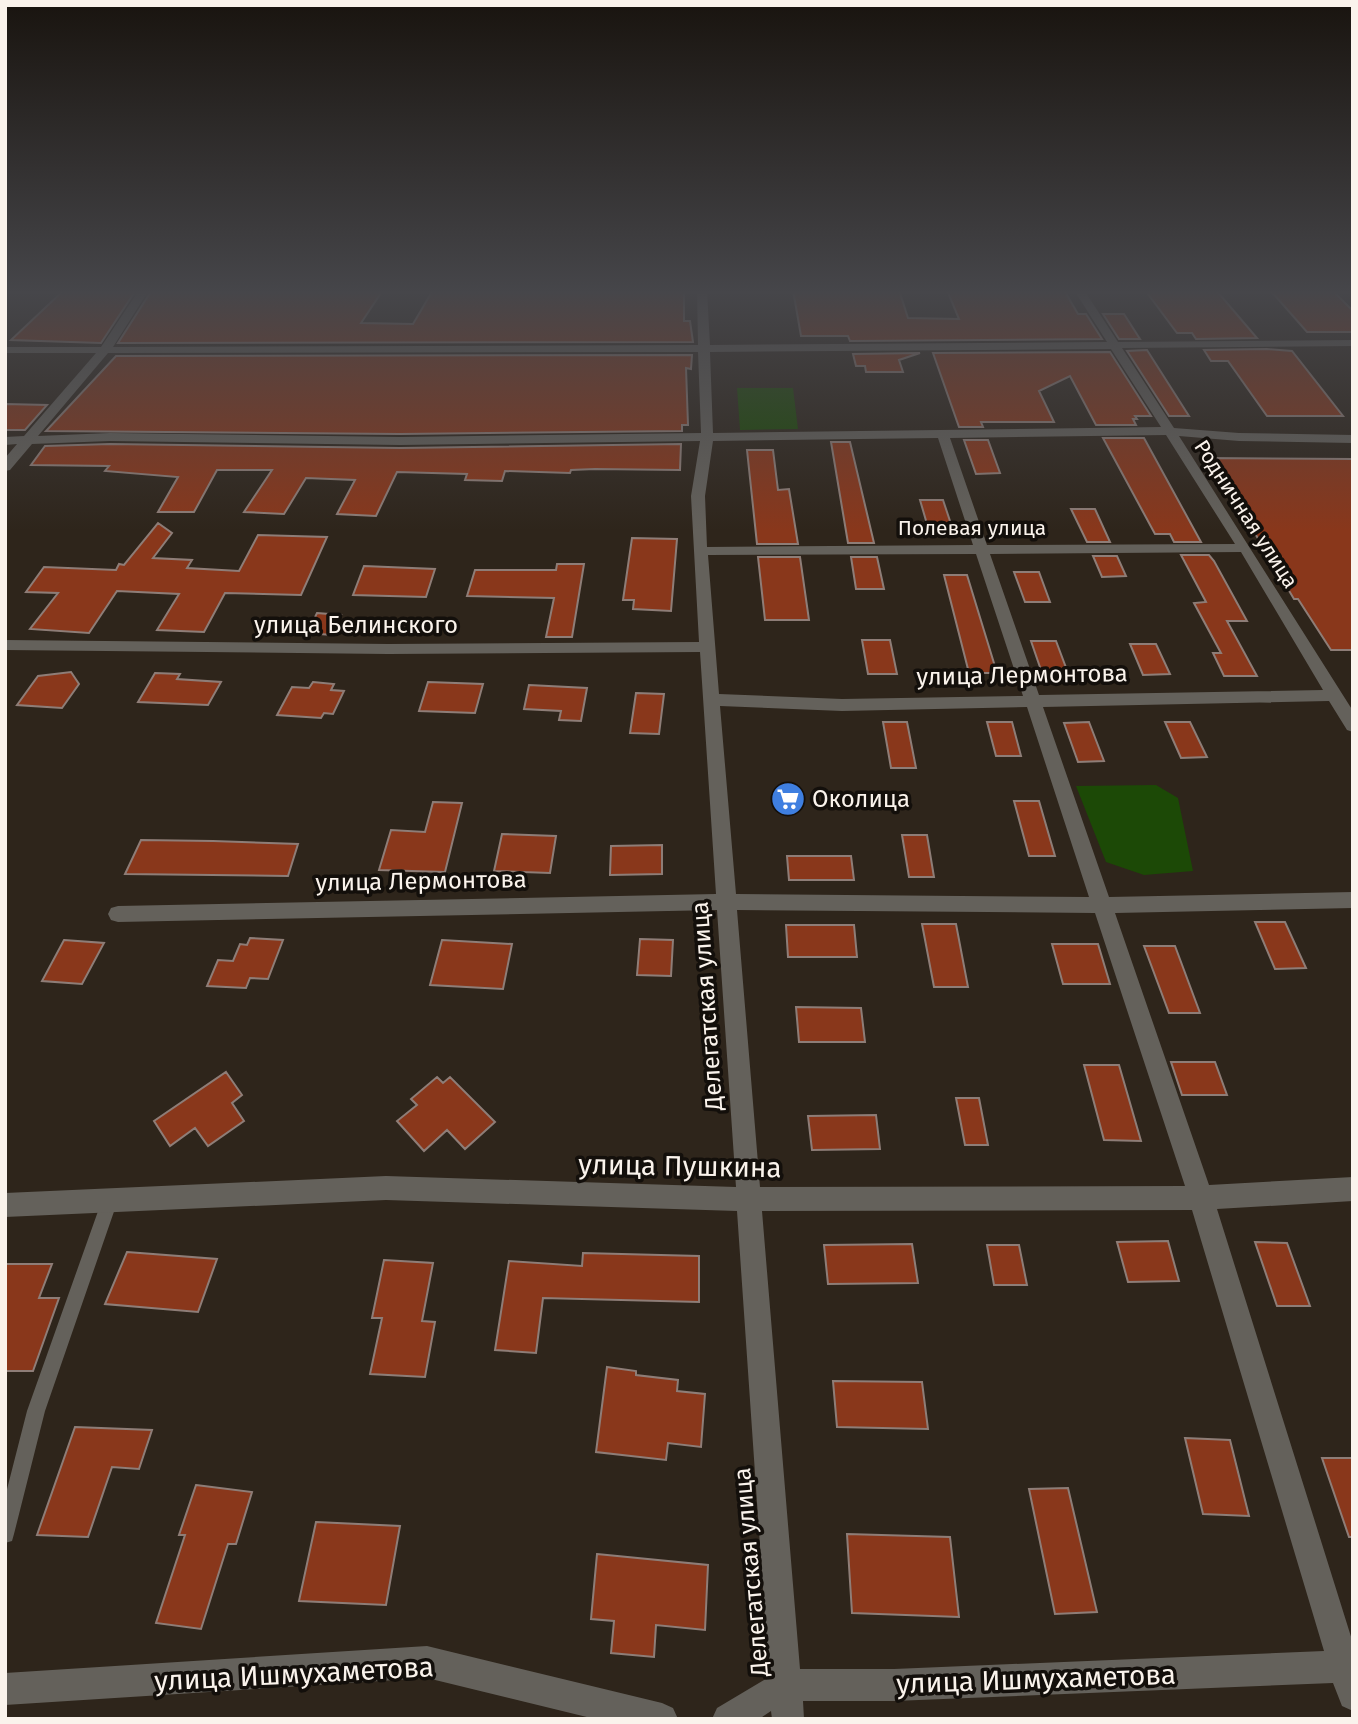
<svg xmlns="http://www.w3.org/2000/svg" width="1358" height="1724" font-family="'Fira Sans',sans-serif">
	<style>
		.green { fill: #1c4906 }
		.building { fill: #89371b; stroke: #8e7d77; stroke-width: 2 }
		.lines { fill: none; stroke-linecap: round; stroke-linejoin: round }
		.service { fill: #64615b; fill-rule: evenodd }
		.minor { fill: #64615b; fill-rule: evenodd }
		.labels { text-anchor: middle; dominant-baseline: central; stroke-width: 7; stroke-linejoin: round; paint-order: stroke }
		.far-street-label { font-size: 21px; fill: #faf3ec; stroke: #130f0b }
		.street-label { font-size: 24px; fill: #faf3ec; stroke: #130f0b }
		.poi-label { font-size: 24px; fill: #faf3ec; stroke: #130f0b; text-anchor: start }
		.near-street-label { font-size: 28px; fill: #faf3ec; stroke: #130f0b }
	</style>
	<rect width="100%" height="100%" fill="#2e251b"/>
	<path class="green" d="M737 388H793L798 429 740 430Z
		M1156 785 1178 798 1193 871 1144 875 1106 862 1076 786Z"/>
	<path class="building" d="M64 290H136L101 343 11 340Z
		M152 290H383L361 323 413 324 433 290H684V321H690L693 342 118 343Z
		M793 290H899L908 318 959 319 947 290H1064L1078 314H1086L1102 339 850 341 848 336H801Z
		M1145 290H1216L1257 338 1196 339 1192 333H1177Z
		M1270 290H1332L1353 311V332H1307Z
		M1103 314H1124L1140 339H1119Z
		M1267 349 1292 351 1343 416H1267L1228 361H1211L1204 350Z
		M1147 350 1189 416H1169L1127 351Z
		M1110 352 1151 416H1135L1137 419H1133L1136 425H1096L1070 376 1039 391 1054 422H981L983 427H959L933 353Z
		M920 353 899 360 903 372H866L865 366H856L853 354Z
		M692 355 691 369 686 368 688 425H682V431L400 434 46 431 116 356Z
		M5 404 47 405 25 430H5Z
		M1103 438H1144L1201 542H1174L1170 534H1155Z
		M964 440H988L1000 473 976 474Z
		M831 442H850L874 543H848Z
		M110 444 400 448 681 444 680 470 595 469 571 470 570 473 505 471 502 481 465 480 467 474 397 472 376 516 337 514 355 480 306 478 284 514 244 512 272 470H217L194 512H158L178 477 105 471 109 466 31 465 45 446Z
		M747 450H773L778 490 789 489 798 544H757Z
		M1205 458 1353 459V650H1331L1298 599H1294L1244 515H1241Z
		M920 500H943L951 524H927Z
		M1071 509H1095L1110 542H1087Z
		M158 523 172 533 153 558 192 560 187 568 239 571 258 535 327 537 301 595 225 593 204 632 157 630 179 594 117 591 89 633 30 629 58 593 26 592 44 567 116 570 119 564 124 565Z
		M632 538 677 539 671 611 633 609 634 600H623Z
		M1181 555H1209L1214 561 1247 621H1227L1257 676H1224L1213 653H1221L1194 603 1206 602Z
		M1093 556H1117L1126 576 1102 577Z
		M758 557H800L809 620H765Z
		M851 557H877L884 589H856Z
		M557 564H584L572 637H546L554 598 467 596 475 570H556Z
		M364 566 435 569 426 597 353 595Z
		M1014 572H1039L1050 602H1025Z
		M944 575H967L997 673H969Z
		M317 613 341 615 332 635 307 633Z
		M862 640H890L897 674H868Z
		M1031 641H1056L1068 673H1042Z
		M1130 644H1156L1170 674 1143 675Z
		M71 672 79 684 62 708 17 705 38 676Z
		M155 673 180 674 177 679 221 682 208 705 138 702Z
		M313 682 334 684 331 690 344 691 333 714 324 713 321 718 277 715 292 687 309 688Z
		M428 682 483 684 475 713 419 711Z
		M529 685 587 688 581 721 559 720 561 711 524 709Z
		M636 693 664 694 659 734 630 733Z
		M883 722H907L916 768H891Z
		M987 722H1012L1021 756H996Z
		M1089 722 1104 761 1078 762 1064 723Z
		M1165 722H1190L1207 757 1181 758Z
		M1014 801H1039L1055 856H1029Z
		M433 802 462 803 445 872 379 870 391 830 425 832Z
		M502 834 556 836 550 873 494 871Z
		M902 835H927L934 877H909Z
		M141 840 213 841 298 844 288 876 125 874Z
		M662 845V874L610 875 611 846Z
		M787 856H851L854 880H789Z
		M1255 922H1285L1306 968 1275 969Z
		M922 924H956L968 987H934Z
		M786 925H854L857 957H788Z
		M250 938 283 940 268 979 250 978 246 988 207 986 218 960 233 961 240 944 247 945Z
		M640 939 673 940 671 976 637 975Z
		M64 940 104 943 82 984 42 981Z
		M442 940 512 944 503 989 430 985Z
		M1052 944H1098L1110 984H1063Z
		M1144 946H1175L1200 1013H1169Z
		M796 1007 861 1008 865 1042H799Z
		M1171 1062H1215L1227 1095H1182Z
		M1084 1065H1119L1141 1141 1104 1140Z
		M226 1072 242 1095 232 1103 244 1121 208 1146 195 1128 170 1146 154 1121Z
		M437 1077 443 1083 450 1077 495 1122 465 1149 447 1130 424 1151 397 1121 417 1105 411 1099Z
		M956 1098H979L988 1145H965Z
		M876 1115 880 1149 812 1150 808 1116Z
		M1168 1241 1179 1281 1128 1282 1117 1242Z
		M1255 1242 1287 1243 1310 1306H1277Z
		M912 1244 918 1283 828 1284 824 1245Z
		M987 1245H1019L1027 1285H994Z
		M127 1252 217 1259 198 1312 105 1304Z
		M583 1253 699 1256V1302L543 1298 536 1353 495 1350 509 1261 582 1266Z
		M384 1260 433 1263 422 1321 435 1322 425 1377 370 1374 382 1318H372Z
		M5 1264H52L39 1298H59L33 1371H5Z
		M607 1367 636 1371V1375L678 1380 677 1391 705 1394 701 1447 668 1443 666 1460 596 1452Z
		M833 1381 922 1382 928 1429 837 1427Z
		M75 1427 152 1430 139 1469 112 1467 88 1537 37 1535Z
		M1185 1438 1230 1440 1249 1516 1203 1514Z
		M1322 1458H1353V1537H1349Z
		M196 1485 252 1492 236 1544H228L201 1629 156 1623 185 1535H179Z
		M1068 1488 1097 1612 1055 1614 1029 1489Z
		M316 1522 400 1526 386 1605 299 1601Z
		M847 1534 950 1537 959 1617 852 1613Z
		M597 1554 708 1565 705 1630 656 1625 654 1657 611 1653 614 1621 591 1619Z"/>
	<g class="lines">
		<path class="service" d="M110 1192 115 1195 118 1200 45 1411 14 1534 12 1541 5 1543V1497L27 1411 102 1200 105 1195Z"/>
		<path class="minor" d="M139 290H149L113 347 698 345 697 290H707L710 345 1107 342 1074 290H1084L1118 342 1353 340V346L1122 348 1174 428 1239 433 1353 435V443L1239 441 1179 436 1353 711V732L1347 730 1329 701 1043 707 1109 897 1353 892V908L1115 913 1209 1185 1353 1177V1201L1217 1209 1353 1643V1711L1342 1706 1333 1683 894 1701H803L804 1719H772L771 1711 759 1719H712L717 1708 769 1677 737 1211 386 1200 5 1217V1193L386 1176 736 1187 717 910 118 922 111 920 108 914 111 908 118 906 716 894 700 652 388 654 5 650V640L388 644 699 642 691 496 700 441 400 445 110 441 32 444 10 470 5 471V458L17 444 5 445V437L24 436 96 353H5V347H101ZM1111 349 1161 427 713 433 710 352ZM698 352 701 433 400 437 110 433 38 436 108 353ZM1166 435 1235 544 987 545 950 438ZM938 438 973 545 707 547 705 496 713 441ZM1241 552 1323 690 1039 695 990 554ZM976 554 1023 696 842 699 719 694 708 555ZM720 706 842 711 1027 707 1089 897 736 894ZM737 910 1095 913 1185 1186 760 1187ZM1192 1210 1324 1651 894 1669H800L762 1211Z
			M427 1646 662 1703 673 1708 678 1719H595L427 1678 5 1705V1673Z"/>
	</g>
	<linearGradient id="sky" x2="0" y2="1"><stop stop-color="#19140f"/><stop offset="0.55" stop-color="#46464a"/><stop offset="1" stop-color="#46464a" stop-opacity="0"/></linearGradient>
	<rect width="1358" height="531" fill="url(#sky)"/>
	<defs>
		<g id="supermarket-disc" transform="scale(1.75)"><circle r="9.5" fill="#3f7fe0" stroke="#130f0b"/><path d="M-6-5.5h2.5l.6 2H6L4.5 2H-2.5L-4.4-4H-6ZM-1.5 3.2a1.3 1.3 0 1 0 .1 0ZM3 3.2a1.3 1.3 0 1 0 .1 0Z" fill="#fff"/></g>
	</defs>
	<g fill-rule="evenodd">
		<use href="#supermarket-disc" x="788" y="799"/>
	</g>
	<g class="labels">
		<g class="far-street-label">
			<text transform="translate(1246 514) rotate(57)">Родничная улица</text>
			<text x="972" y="528">Полевая улица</text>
		</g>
		<g class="street-label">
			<text x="356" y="625">улица Белинского</text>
			<text transform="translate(1022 675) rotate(-1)">улица Лермонтова</text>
			<text transform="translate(421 881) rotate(-1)">улица Лермонтова</text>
			<text transform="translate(707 1006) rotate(-94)">Делегатская улица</text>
			<text transform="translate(751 1572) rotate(-95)">Делегатская улица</text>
		</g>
		<g class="poi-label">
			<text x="812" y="799">Околица</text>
		</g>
		<g class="near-street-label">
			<text transform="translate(680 1166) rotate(1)">улица Пушкина</text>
			<text transform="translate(294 1674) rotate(-3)">улица Ишмухаметова</text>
			<text transform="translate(1036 1679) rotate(-2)">улица Ишмухаметова</text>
		</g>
	</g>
	<rect width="1358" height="1724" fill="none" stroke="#faf3ec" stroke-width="14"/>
</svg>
